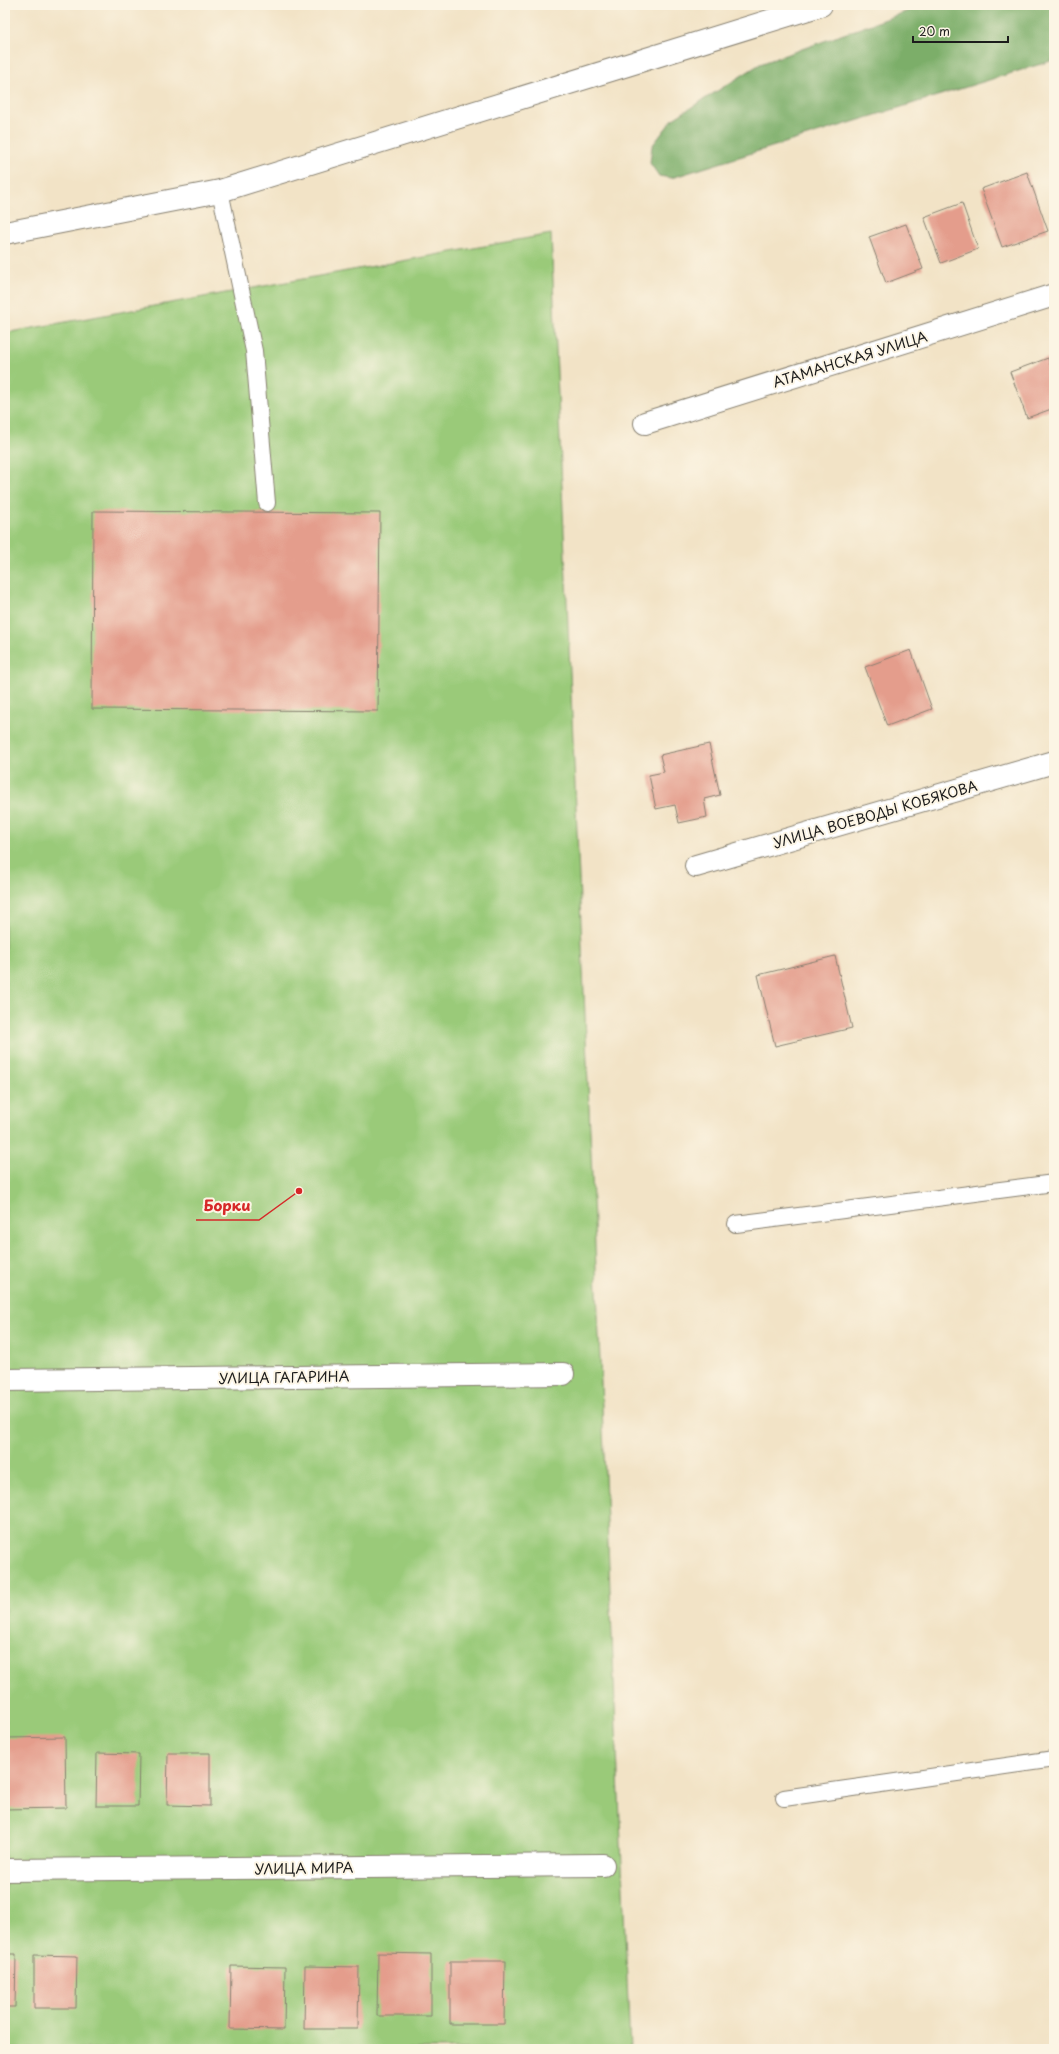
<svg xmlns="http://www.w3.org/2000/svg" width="1059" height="2054" font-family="'Playpen Sans',sans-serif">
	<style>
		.green { fill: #9aca79; stroke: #5b734a }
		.forest { fill: #7bae69; stroke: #4c6542 }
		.building { fill: #e49d8c }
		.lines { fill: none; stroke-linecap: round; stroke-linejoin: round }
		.service-casing { stroke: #878071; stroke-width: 18 }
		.minor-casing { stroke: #878071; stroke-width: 24 }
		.tertiary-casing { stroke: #878071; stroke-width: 24 }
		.service { stroke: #fff; stroke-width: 16 }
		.minor { stroke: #fff; stroke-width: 22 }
		.tertiary { stroke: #fff; stroke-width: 22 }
		.labels { text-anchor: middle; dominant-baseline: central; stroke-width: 4; stroke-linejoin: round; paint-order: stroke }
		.street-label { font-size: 14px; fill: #1c1c1c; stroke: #fcf5e5 }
		.leader { fill: none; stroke: #d62828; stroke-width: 1.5 }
		.callout-dot { fill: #d62828; stroke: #fcf5e5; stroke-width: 1.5 }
		.callout-label { font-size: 15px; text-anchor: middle; font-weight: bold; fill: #d62828; stroke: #fcf5e5; stroke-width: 4; stroke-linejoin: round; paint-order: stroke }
	</style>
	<rect width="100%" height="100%" fill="#fcf5e5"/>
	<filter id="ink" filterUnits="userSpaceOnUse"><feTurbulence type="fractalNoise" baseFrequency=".025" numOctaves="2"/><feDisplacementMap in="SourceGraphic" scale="8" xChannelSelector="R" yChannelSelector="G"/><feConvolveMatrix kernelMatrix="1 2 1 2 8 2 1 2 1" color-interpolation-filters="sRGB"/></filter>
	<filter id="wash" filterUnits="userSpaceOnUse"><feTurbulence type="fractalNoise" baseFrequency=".012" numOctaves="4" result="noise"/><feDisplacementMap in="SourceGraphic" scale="16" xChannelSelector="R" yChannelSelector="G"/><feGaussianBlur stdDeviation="0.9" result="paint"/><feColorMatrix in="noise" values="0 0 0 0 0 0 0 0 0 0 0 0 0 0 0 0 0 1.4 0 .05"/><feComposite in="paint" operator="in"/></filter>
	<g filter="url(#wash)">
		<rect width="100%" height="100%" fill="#f2e3c6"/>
		<path class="green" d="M551 234 630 2049H5V333Z"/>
		<path class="forest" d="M925 5H1054V60L671 178 659 176 650 163 652 146 673 119 760 64Z"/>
		<g id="blocks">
			<path class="building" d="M1027 172 1048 231 1002 247 981 189Z
				M962 203 978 249 941 263 924 217Z
				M906 224 923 269 886 283 869 237Z
				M1048 358 1054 376V408L1027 418 1010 372Z
				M93 511 380 513 378 711 92 709Z
				M911 650 932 709 887 726 865 667Z
				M709 744 720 795 704 799 707 817 679 823 675 805 656 809 649 775 664 772 660 755Z
				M835 956 852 1028 775 1046 758 975Z
				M65 1737 66 1808 5 1809V1738Z
				M97 1753 139 1754 138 1806H96Z
				M168 1753H210V1806L167 1805Z
				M378 1953 431 1954V2016H377Z
				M5 1954H16L15 2007H5Z
				M34 1955 77 1956 76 2008H34Z
				M450 1961H505L504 2024H450Z
				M231 1966 285 1967 284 2030 230 2029Z
				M305 1966 359 1967 358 2029H304Z"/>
		</g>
	</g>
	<g filter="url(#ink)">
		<use href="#blocks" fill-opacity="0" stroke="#878071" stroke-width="1"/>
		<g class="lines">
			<g class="service-casing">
				<path id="service" d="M220 191 254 351 267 503
					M736 1224 1054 1183
					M784 1798 1054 1759"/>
			</g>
			<g class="minor-casing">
				<path id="minor" d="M645 423 1054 295
					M696 866 1054 762
					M5 1380 563 1374
					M5 1870 603 1865"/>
			</g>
			<g class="tertiary-casing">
				<path id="tertiary" d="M5 233 220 191 821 5"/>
			</g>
			<use href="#service" class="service"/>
			<use href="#minor" class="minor"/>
			<use href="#tertiary" class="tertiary"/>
		</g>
	</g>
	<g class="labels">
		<g class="street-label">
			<text transform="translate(850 359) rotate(-17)">АТАМАНСКАЯ УЛИЦА</text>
			<text transform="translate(875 814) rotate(-16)">УЛИЦА ВОЕВОДЫ КОБЯКОВА</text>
			<text transform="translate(284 1377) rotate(-1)">УЛИЦА ГАГАРИНА</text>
			<text transform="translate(304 1868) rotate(-1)">УЛИЦА МИРА</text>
		</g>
	</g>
	<path class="leader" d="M299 1191L259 1220H196"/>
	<circle class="callout-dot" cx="299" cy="1191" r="4"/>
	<g class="callout-label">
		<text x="227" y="1211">Борки</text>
	</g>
	<rect width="1059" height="2054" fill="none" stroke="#fcf5e5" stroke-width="20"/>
	<path d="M913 36v6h95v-6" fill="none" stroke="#1c1c1c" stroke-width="2"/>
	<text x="919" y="36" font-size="12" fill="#1c1c1c" stroke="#fcf5e5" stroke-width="3" paint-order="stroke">20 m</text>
</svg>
